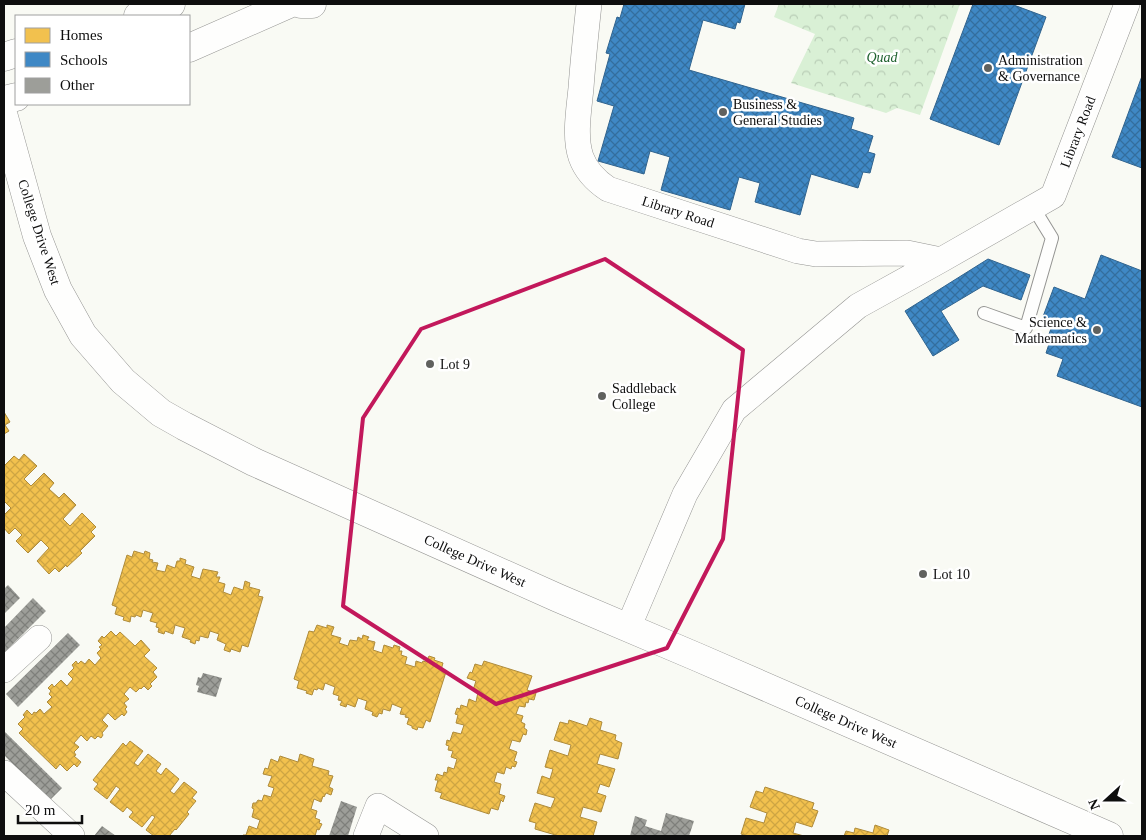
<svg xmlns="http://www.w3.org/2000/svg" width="1146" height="840" font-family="Georgia,serif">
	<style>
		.park { fill: url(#park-crowns) }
		.homes { fill: url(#homes-cross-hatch); stroke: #ae8b3b }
		.schools { fill: url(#schools-cross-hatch); stroke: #30638e }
		.building { fill: url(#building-cross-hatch) }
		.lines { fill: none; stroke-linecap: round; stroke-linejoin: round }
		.service-casing { stroke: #949492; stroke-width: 14 }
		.minor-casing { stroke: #949492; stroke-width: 26 }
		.tertiary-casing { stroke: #949492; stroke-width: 29 }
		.service { stroke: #fefefd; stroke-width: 12 }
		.minor { stroke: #fefefd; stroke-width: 25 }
		.tertiary { stroke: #fefefd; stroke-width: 28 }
		.marked { fill: none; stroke: #c2185b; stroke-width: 4; stroke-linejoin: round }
		.poi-dot { fill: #60615e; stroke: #fff; stroke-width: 2 }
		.labels { text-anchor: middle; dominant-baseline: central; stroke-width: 5; stroke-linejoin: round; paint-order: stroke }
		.park-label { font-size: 14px; font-style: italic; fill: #216331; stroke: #fff }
		.poi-label { font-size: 14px; fill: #0e0e0e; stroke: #fff; text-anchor: start }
		.street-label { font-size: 14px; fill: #0e0e0e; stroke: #fff }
	</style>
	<defs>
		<pattern id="park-crowns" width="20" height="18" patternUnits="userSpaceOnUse" patternTransform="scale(1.25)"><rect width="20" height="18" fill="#d9f0d5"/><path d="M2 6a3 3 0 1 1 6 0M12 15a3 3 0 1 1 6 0" fill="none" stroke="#b9cdb6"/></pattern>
		<pattern id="homes-cross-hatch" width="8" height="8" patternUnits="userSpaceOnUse" patternTransform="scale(1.25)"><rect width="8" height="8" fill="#f2c14e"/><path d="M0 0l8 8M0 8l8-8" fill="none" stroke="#cea543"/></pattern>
		<pattern id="schools-cross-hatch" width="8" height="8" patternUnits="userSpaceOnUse" patternTransform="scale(1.25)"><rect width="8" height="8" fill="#3f88c5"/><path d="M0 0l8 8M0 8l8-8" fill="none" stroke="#336e9e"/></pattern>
		<pattern id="building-cross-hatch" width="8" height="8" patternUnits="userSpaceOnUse" patternTransform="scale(1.25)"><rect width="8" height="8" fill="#9d9e99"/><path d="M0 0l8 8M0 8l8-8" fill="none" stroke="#7e7f7b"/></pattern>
	</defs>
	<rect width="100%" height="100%" fill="#f9faf4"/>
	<path class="park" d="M779 4H960L920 115 897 108 886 113 791 83 815 34 774 17Z"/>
	<path class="homes" d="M4 412 10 422 5 425 9 431 4 434Z
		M24 454 37 466 24 479 31 486 44 473 54 483 49 489 59 498 64 493 76 505 63 519 70 526 82 513 96 527 91 532 95 536 80 551 82 553 67 567 66 565 59 572 55 568 49 574 37 561 49 548 41 540 28 553 16 541 22 535 15 528 9 534 4 528V515L11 508 4 501V466L14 456 19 460Z
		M134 551 144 554 145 551 150 553 149 559 153 560 152 562 158 563 156 570 165 572 167 565 175 568 177 561H180V558L186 560 185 564 194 567 191 576 200 579 203 569 218 572 216 577H220L218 582 225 584 223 592 231 595 234 587 243 590 245 581 250 583 249 587 260 590 258 596 263 597 248 647 242 645 240 652 231 649 230 652 224 650 226 644 217 640 219 634 210 631 208 638 200 636 199 641 196 640 195 644 190 642 191 640 182 637 185 628 175 625 173 634 165 631 164 634 158 632 159 628 156 627 157 623 150 621 153 613 143 610 141 617 136 615 135 617 131 616 130 622 123 620 124 617 115 614 117 607 112 605 127 555 132 557Z
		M317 625 327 628V625L334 627 331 635 341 638 339 643 348 646 350 640 357 641 358 637 362 639 363 635 369 637 367 640 375 642 373 650 382 653 384 645 393 648 394 645 400 647 399 651H402L401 655 407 657 405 664 415 667 416 661 422 663 423 661 426 662 429 656 435 658 434 660 443 663 441 670 446 672 430 722 426 720 423 728 418 727 417 730 412 728V726L407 724 409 718 405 717 406 715 400 714 402 708 392 704 390 711 383 709 382 714 379 713 377 717 372 715 373 712 365 709 367 701 358 698 355 707 347 704 346 707 340 705 342 701 338 700 339 696 333 694 335 687 325 683 323 690 318 688 317 690 314 689 312 695 306 693 307 691 297 688 299 681 294 679 309 631 314 632Z
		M111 631 116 636 120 632 135 646 141 640 150 650 144 656 157 668 153 672 157 677 150 684 152 686 148 690 144 686 141 689 140 688 136 692 130 687 124 694 129 699 124 703 127 707 125 709 127 712 124 716 122 714 115 720 108 713 102 720 108 726 102 733 103 735 101 738 98 736 95 739 91 736 87 741 81 735 74 743 79 747 74 752 76 755 74 756 81 762 77 767 74 764 67 771 60 764 56 769 19 733 23 729 18 724 25 717 23 715 27 710 32 715 34 712 36 713 40 709 44 714 52 707 47 702 52 697 49 694 51 691 48 688 52 684 54 687 61 680 67 686 73 679 68 674 74 668 72 665 76 661 78 664 81 661 85 664 89 659 95 665 101 658 97 653 101 649 99 647 102 645 98 641 102 636 104 638Z
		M484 661 532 676 527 690 536 693 534 700 529 699 528 703 526 702 525 707 519 706 516 714 523 716 521 722 525 724 524 728 527 730 526 735 523 734 520 742 512 740 509 749 517 752 514 761 517 762 515 767 512 766 511 769 506 767 504 774 497 772 494 782 501 784 499 794 505 796 503 802 501 800 498 810 491 808 489 814 440 798 442 793 435 791 438 780H435L437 774 443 776 444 772 447 773 448 767 454 769 457 759 451 757 453 751 448 750 449 746 446 745 447 740 450 741 453 732 461 734 464 725 456 723 458 715 455 714 457 708 460 709 461 705 467 707 469 699 476 702 478 692 473 690 476 681 467 678 470 672 472 673 475 664 482 666Z
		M590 718 602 722 600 730 616 735 615 740 622 743 618 759 600 754 597 764 615 769 609 787 600 784 597 793 606 796 601 812 583 807 580 817 597 822 593 836H559L535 829 536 823 529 821 535 803 551 808 555 798 537 793 542 776 550 779 553 769 545 767 550 750 568 756 571 745 554 740 560 722 568 724 569 720 587 726Z
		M130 741 143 751 134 763 138 766 148 754 161 764 156 771 161 775 166 768 179 779 170 791 174 794 184 782 197 792 192 798 196 801 187 812 189 814 176 830 175 829 169 836 164 835 163 836H154L146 830 155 817 152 815 142 827 129 817 133 812 127 807 123 812 110 802 120 789 116 786 107 799 94 789 98 784 93 780 123 743 126 746Z
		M300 754 314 759 312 766 329 771 328 775 333 776 329 787 333 789 331 795 326 793 324 797 323 796 321 802 314 799 311 809 317 811 315 818 320 820 319 823 322 824 319 830 317 829 315 836 307 835V836H243V835H246L249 826 257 829 260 820 252 817 254 809 252 808 253 803H256L258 800 262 801 264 795 271 797 274 788 268 786 272 776 263 774 265 768 268 769 271 759 278 762 280 756 298 762Z
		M765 787 814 803 812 809 818 811 812 827 796 822 793 833 804 836H747L741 834 746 818 764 823 767 813 750 807 756 791 763 793Z
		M875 825 889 830 887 836H844L846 831 854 833 855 828 873 833Z"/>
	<path class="schools" d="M624 4H745L740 23 737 22 735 29 703 20 689 70 854 118 851 129 873 136 868 152 875 154 870 173 863 172 858 188 811 174 800 215 755 202 760 183 739 177 730 210 661 190 670 157 650 151 644 174 598 161 614 106 597 101 610 54 606 53 617 17 620 18Z
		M973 4H1011L1046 17 999 145 930 119Z
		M1142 76V168L1112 157Z
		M1101 255 1142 271V407L1057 376 1063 359 1046 353 1052 335 1049 334 1052 326 1041 322 1054 287 1085 299Z
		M988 259 1030 275 1021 300 983 286 941 311 959 340 933 356 905 311Z"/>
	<path class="building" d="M8 585 20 598 4 614V589Z
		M33 598 46 611 4 653V628Z
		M68 633 80 645 18 707 6 694Z
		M203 673 222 678 216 697 197 692 199 686 196 685 198 677 201 678Z
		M4 731 62 788 49 801 4 755Z
		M341 801 357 807 348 836H329Z
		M666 813 694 821 689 836H630L635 816 647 820 645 826 661 831Z
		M102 826 116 836H94Z"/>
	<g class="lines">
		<g class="service-casing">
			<path id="service" d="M984 313 1026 328 1052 238 1033 207"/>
		</g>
		<g class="minor-casing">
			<path id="minor" d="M589 4C586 32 583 60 581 88 579 109 574 137 581 157 586 171 596 181 608 189L798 251 816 254 907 253 941 260
				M628 628 685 494 734 410 858 306 941 260 1053 196 1127 4
				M4 670 39 638
				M4 773 72 836
				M366 836 378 806 426 836"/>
		</g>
		<g class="tertiary-casing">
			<path id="tertiary" d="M301 4H312
				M138 16 171 4
				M189 48 289 4
				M4 57 16 53
				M4 100 16 97
				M4 117 37 236 58 290 83 335 123 381 161 413 184 426 254 462 558 598 697 657 1109 836"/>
		</g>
		<use href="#service" class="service"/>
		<use href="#minor" class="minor"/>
		<use href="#tertiary" class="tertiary"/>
	</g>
	<path class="marked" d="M605 259 743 350 723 539 667 648 496 704 343 606 363 418 421 329Z"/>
	<g class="poi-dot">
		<circle cx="988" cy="68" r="5"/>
		<circle cx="723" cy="112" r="5"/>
		<circle cx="1097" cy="330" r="5"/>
		<circle cx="430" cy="364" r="5"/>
		<circle cx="602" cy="396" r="5"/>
		<circle cx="923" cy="574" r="5"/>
	</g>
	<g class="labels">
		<g class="park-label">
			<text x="882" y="57">Quad</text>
		</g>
		<g class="poi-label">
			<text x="998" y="60">Administration<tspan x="998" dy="16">&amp; Governance</tspan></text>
			<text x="733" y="104">Business &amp;<tspan x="733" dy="16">General Studies</tspan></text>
			<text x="1087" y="322" text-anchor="end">Science &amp;<tspan x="1087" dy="16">Mathematics</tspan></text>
			<text x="440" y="364">Lot 9</text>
			<text x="612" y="388">Saddleback<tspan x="612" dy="16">College</tspan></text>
			<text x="933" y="574">Lot 10</text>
		</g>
		<g class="street-label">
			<text transform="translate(1078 132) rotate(-69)">Library Road</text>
			<text transform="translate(678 212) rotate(18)">Library Road</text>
			<text transform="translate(39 232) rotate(72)">College Drive West</text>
			<text transform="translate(475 561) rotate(24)">College Drive West</text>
			<text transform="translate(846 722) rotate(24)">College Drive West</text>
		</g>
	</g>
	<rect width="1146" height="840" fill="none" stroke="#0e0e0e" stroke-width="10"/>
	<rect x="15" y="15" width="175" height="90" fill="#ffffff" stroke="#9f9f9f"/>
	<rect x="25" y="28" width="25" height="15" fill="#f2c14e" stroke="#9f9f9f"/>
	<text x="60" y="40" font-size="15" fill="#0e0e0e">Homes</text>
	<rect x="25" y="52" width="25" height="15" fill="#3f88c5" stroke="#9f9f9f"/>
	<text x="60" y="65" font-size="15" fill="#0e0e0e">Schools</text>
	<rect x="25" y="78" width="25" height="15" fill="#9d9e99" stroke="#9f9f9f"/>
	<text x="60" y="90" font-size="15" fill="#0e0e0e">Other</text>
	<g transform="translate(1106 800) rotate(249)" stroke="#ffffff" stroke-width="4" paint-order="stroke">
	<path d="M0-4L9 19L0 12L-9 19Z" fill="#0e0e0e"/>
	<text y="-8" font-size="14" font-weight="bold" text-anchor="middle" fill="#0e0e0e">N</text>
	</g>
	<path d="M18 815v8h64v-8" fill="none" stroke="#0e0e0e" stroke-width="2.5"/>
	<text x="25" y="815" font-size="15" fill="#0e0e0e" stroke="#ffffff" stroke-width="4" paint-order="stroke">20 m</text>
</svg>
